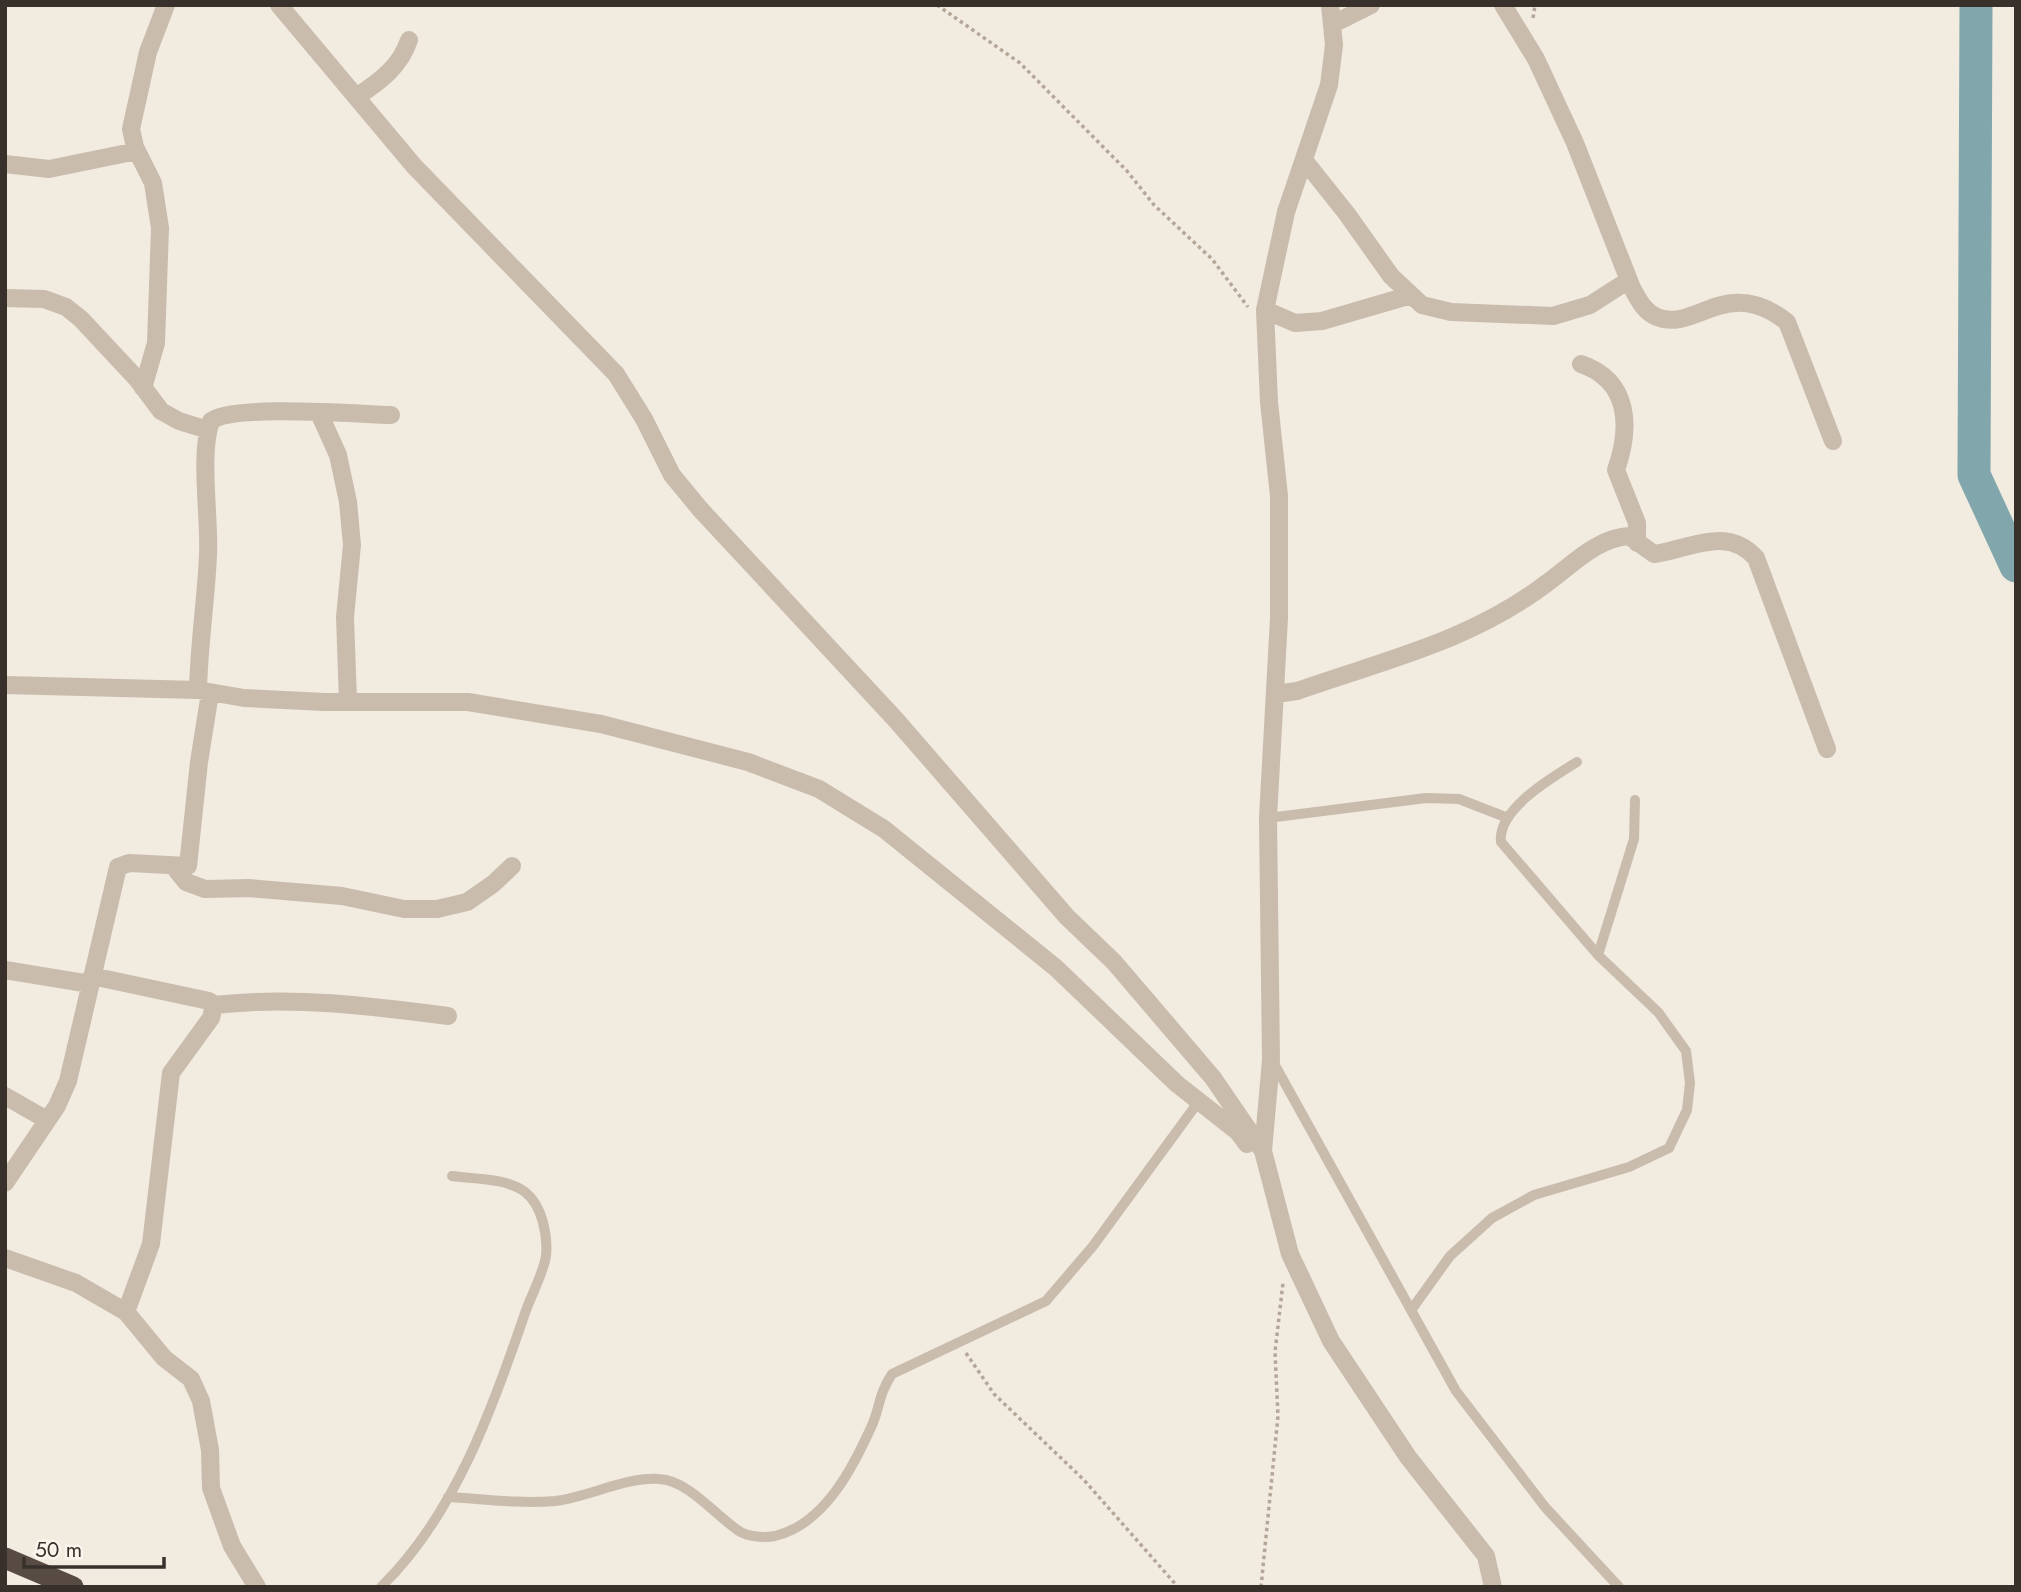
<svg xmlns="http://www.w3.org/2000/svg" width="2021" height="1592" font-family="Jost,sans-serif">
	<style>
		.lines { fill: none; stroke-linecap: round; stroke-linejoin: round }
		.river { stroke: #81a6ac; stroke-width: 33 }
		.path { stroke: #b5a797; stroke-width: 3.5; stroke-dasharray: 3.5 3.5; stroke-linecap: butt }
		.lane { stroke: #c9bcad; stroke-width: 10 }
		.street { stroke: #c9bcad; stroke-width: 18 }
		.highway { stroke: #584b43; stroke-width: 21 }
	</style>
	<rect width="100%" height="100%" fill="#f1ebe0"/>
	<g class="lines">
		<path class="river" d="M1976 5 1974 475 2016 566"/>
		<path class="path" d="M937 5 1020 63 1127 171 1154 205 1212 259 1248 307
			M1533 18 1535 5
			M966 1353 994 1394 1084 1480 1178 1587
			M1261 1587 1278 1416 1275 1352 1283 1283"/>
		<path class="lane" d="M1268 818 1426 798 1459 799 1508 818
			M1598 955 1634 839 1635 800
			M1272 1060 1456 1391 1545 1507 1619 1587
			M1412 1309 1450 1256 1492 1218 1534 1195 1629 1167 1669 1148 1687 1110 1690 1083 1686 1051 1658 1012 1598 955 1501 842C1497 809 1553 777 1577 762
			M448 1497C483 1499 519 1504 555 1501 589 1497 624 1477 659 1479 688 1480 716 1516 739 1531 748 1537 765 1538 775 1536 825 1524 854 1466 873 1423 881 1403 878 1396 892 1374L1046 1301 1093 1246 1199 1101
			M381 1587C454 1516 492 1410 524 1316 530 1297 543 1275 546 1256 548 1235 542 1205 525 1192 507 1178 474 1179 452 1176"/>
		<path class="street" d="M279 5 414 166 616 374 644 419 672 475 700 509 896 720 1067 917 1114 962 1213 1078 1263 1151 1290 1254 1331 1341 1408 1457 1486 1556 1493 1587
			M1503 5 1536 59 1575 143 1632 288C1639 300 1644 312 1657 317 1695 333 1726 274 1787 322L1833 441
			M1333 24 1371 5
			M358 96C380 81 400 67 409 40
			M1304 160 1347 214 1391 276 1422 305 1451 312 1553 316 1590 305 1629 280
			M5 164 49 169 137 151
			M5 298 44 299 66 307 81 319 137 379 161 411 179 421 208 430
			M1265 310 1295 323 1322 321 1411 295
			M1581 364C1630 381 1631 427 1616 470L1637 523V543
			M143 388 156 343 160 228 153 183 135 147 131 129 148 52 166 5
			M319 413 338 455 348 502 352 545 345 617 348 701
			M5 685 198 690 244 698 324 702H468L601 724 748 762 819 789 884 829 1056 968 1177 1084 1238 1132 1247 1144
			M198 690C199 644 206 600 208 555 210 518 199 454 211 421 233 404 357 414 391 415
			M1276 694 1297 691C1385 660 1471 641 1547 583 1572 565 1597 538 1629 536L1654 554C1690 549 1727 525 1756 558L1827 749
			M174 867 186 882 205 889 249 888 342 896 404 909H437L467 902 493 884 512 866
			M5 970 90 984
			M92 976 209 1001 214 1005 211 1018 171 1073 151 1244 126 1312
			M214 1005C293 996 370 1006 448 1016
			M5 1096 47 1120
			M1263 1151 1271 1060 1268 818 1279 618V496L1269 402 1265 310 1286 212 1329 85 1334 45 1330 5
			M5 1183 57 1106 68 1081 118 867 129 863 188 866 199 762 210 693
			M5 1258 76 1283 126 1312 164 1358 191 1379 201 1401 210 1450 211 1488 232 1546 257 1587"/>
		<path class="highway" d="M5 1558 73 1587"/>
	</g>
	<rect width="2021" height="1592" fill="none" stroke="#38302b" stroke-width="14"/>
	<path d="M24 1557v10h140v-10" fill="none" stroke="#38302b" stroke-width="3.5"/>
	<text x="35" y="1557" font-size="21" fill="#38302b" stroke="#f9f5ed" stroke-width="5" paint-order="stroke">50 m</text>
</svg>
